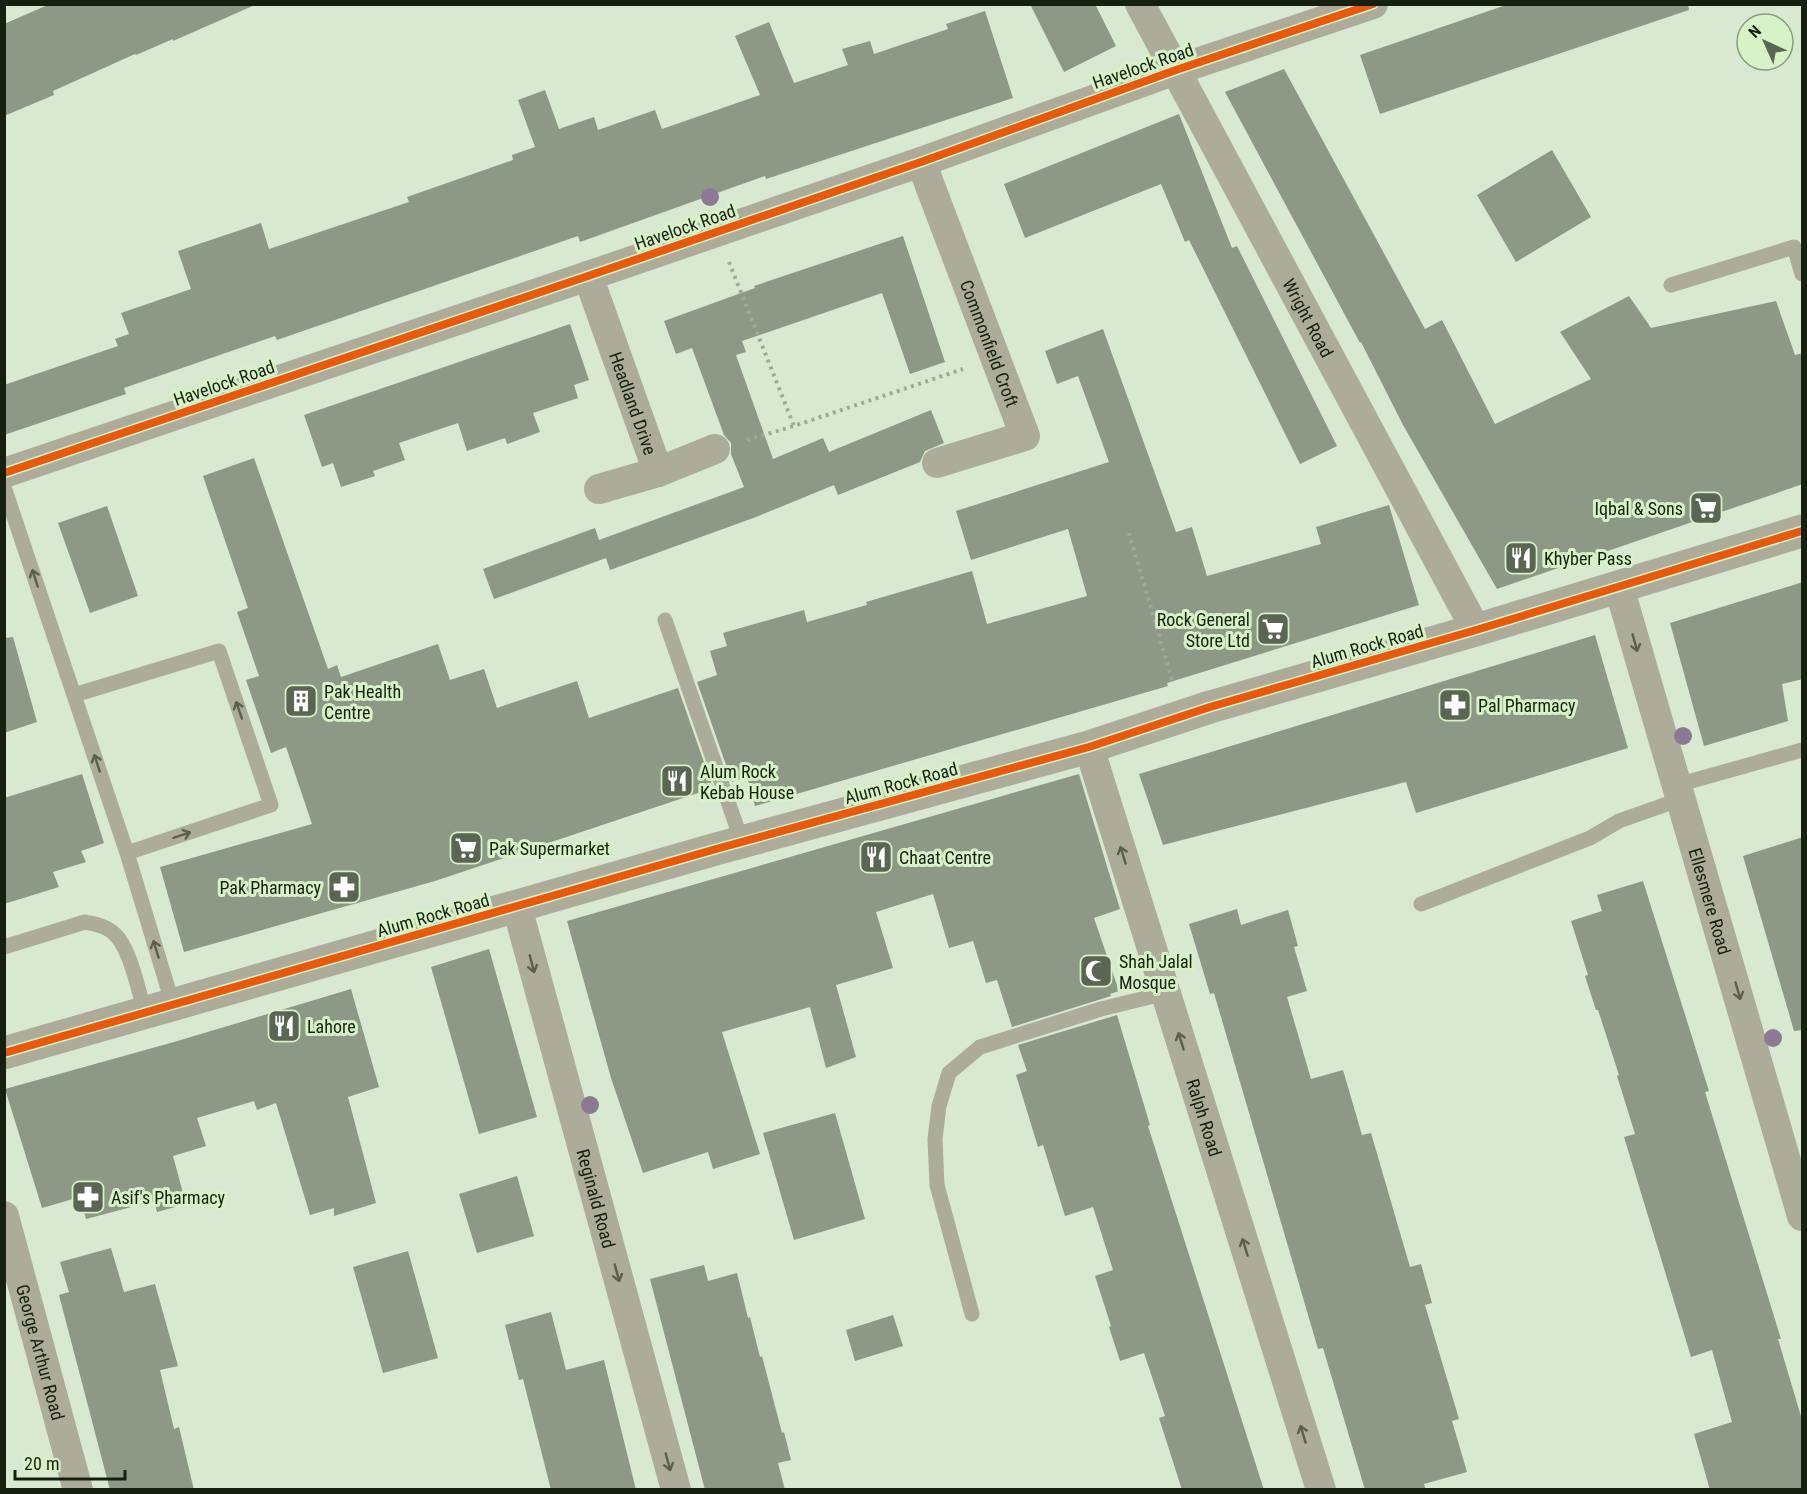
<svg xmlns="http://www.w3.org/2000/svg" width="1807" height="1494" font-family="'Roboto Condensed',sans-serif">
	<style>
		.building { fill: #8d9886 }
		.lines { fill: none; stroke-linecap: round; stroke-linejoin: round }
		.path { stroke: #a5a796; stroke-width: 4; stroke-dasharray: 3 4.5; stroke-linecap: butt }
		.service { stroke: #adac9a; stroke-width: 15 }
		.minor { stroke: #adac9a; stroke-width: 30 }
		.tertiary { stroke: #adac9a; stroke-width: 33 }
		.cycleway-casing { stroke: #d6f2c6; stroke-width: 11 }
		.cycleway { stroke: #e8590c; stroke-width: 8 }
		.tree { fill: #8e7995 }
		.oneway { stroke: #5a5f4e }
		.labels { text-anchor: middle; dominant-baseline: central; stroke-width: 6; stroke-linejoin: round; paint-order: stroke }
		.street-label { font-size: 18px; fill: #162010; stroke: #d6f2c6 }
		.poi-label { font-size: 18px; fill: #162010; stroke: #d6f2c6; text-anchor: start }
	</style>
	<rect width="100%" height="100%" fill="#d9e8d0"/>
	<path class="building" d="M50 4H257L173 41V39L136 55 135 54 53 91 54 95 4 116V24Z
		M1030 4H1095L1116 46 1064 72Z
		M1509 4H1688L1689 10 1380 114 1360 55Z
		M985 11 1013 98 766 179 765 176 580 242 578 236 277 340 275 336 124 388 126 394 4 435V385L118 346 115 339 129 334 121 313 191 289 178 251 261 223 269 249 409 202 407 197 513 160 512 155 535 147 518 100 545 90 559 129 594 117 598 130 655 110 662 129 760 95 735 36 769 22 794 83 848 65 842 49 870 41 874 54 948 29 946 24Z
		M1284 69 1425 329 1442 320 1495 424 1591 379 1560 332 1629 296 1651 328 1776 301 1795 355 1803 353V484L1497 589 1403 425 1361 342 1360 343 1225 92Z
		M1179 114 1232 248 1237 246 1337 446 1300 464 1189 240 1185 242 1161 184 1025 238 1004 184Z
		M1552 150 1591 217 1516 262 1477 195Z
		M903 236 945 362 910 374 882 293 742 341 746 352 736 355 773 459 823 438 829 452 931 410 944 443 925 451 920 462 838 495 834 485 756 517 610 570 606 558 494 599 483 569 595 528 599 540 744 487 731 454V443L724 435 692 348 676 354 664 321 755 288 754 286Z
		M570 324 589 380 574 385 578 398 533 413 540 432 507 444 505 438 467 451 458 423 399 443 405 460 373 471 375 476 341 487 333 463 322 467 304 415Z
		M1103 329 1176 532 1192 527 1207 576 1321 544 1316 527 1389 505 1419 605 1167 683 1168 686 755 806 747 777 732 782 697 682 717 675 710 651 727 646 723 633 804 610 807 622 867 605 866 602 972 571 987 624 1087 596 1068 529 971 560 956 511 1109 462 1078 376 1057 384 1045 351Z
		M254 458 328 669 337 665 341 677 438 644 450 680 484 669 497 708 577 681 589 718 678 688 713 788 435 881 184 952 160 867 312 824 286 747 271 753 246 680 259 676 237 612 248 608 203 476Z
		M107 506 138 596 90 613 58 523Z
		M1803 582V679L1782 684 1788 721 1704 746 1670 623Z
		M1595 635 1628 748 1416 813 1406 782 1163 845 1139 774Z
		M13 637 37 722 4 733V638Z
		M82 774 104 843 81 851 86 862 53 872 59 887 4 904V798Z
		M1079 774 1120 909 1094 918 1119 991 1110 994 1111 996 1012 1027 997 980 986 983 973 941 949 948 933 894 876 912 893 968 836 985 856 1057 826 1068 810 1007 722 1032 760 1154 713 1169 708 1152 643 1173 611 1078 567 921Z
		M1803 837V1030L1794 1031 1743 856Z
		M1643 881 1709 1091 1705 1092 1781 1339H1778L1803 1423V1490H1710L1694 1434 1732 1422 1712 1350 1691 1357 1624 1137 1635 1134 1617 1076 1619 1075 1598 1010H1596L1585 976 1588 975 1571 921 1602 911 1597 895Z
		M1237 909 1241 925 1288 910 1298 946 1294 947 1307 991 1287 997 1311 1079 1343 1070 1362 1135 1371 1133 1410 1267 1421 1264 1432 1303 1425 1305 1459 1419 1452 1421 1467 1472 1424 1484 1426 1490H1365L1323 1348 1318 1349 1214 993 1210 994 1189 924Z
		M489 949 537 1117 479 1134 431 967Z
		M351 989 379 1087 348 1097 376 1203 334 1216V1208L310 1215 276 1103 257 1110 254 1101 197 1118 206 1146 173 1156 186 1204 157 1212 154 1201 86 1219 80 1197 42 1208 5 1089 174 1042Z
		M1117 1015 1150 1125 1148 1126 1264 1490H1182L1159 1418 1165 1416 1144 1353 1120 1361 1109 1327 1111 1326 1095 1276 1113 1270 1093 1207 1065 1216 1043 1145 1038 1147 1016 1075 1027 1071 1018 1045Z
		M835 1113 865 1219 794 1240 763 1133Z
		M517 1176 534 1236 477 1253 459 1194Z
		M111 1248 124 1292 155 1284 178 1366 160 1370 174 1429 179 1427 194 1490H110L59 1295 69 1292 60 1262Z
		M408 1251 438 1358 383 1373 353 1267Z
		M704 1265 708 1281 737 1273 748 1318 750 1317 760 1357 762 1356 782 1433 784 1432 791 1460 778 1463 785 1490H705L650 1279Z
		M551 1312 566 1370 604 1360 636 1490H551L523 1379 519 1380 505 1325Z
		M893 1315 903 1346 855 1361 846 1330Z"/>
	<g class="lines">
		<path class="path" d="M729 262 794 426
			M747 440 794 426 963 369
			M1129 533 1173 683"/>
		<path class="service" d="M1671 285 1794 247 1802 274
			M4 487 127 853 173 1005
			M665 620 742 842
			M74 695 219 651 271 805 127 853
			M1677 785 1802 750
			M1421 904 1590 838 1619 821 1681 799
			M4 947 85 922C94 924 103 925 111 931 130 944 138 990 145 1012
			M972 1314 937 1185 935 1139 939 1106 949 1073 980 1047 1101 1009 1166 993"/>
		<g class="minor">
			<path id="s1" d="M1140 4 1476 630"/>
			<path id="s2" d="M921 162 1025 436 937 463"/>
			<path id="s3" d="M588 276 658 472 715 449"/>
			<path d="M4 473 588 276 921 162 1176 70 1373 4"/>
			<path d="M599 489 658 472"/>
			<path id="s4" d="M1619 587 1802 1216"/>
			<path id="s5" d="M1089 747 1321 1490"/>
			<path id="s6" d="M517 907 676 1490"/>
			<path id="s7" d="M4 1216 78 1490"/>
		</g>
		<path class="tertiary" d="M4 1053 716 849 1089 747 1210 707 1476 630 1802 531"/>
		<g class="cycleway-casing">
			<path id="cycleway" d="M4 473 588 276 921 162 1176 70 1373 4
				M4 1053 716 849 1089 747 1210 707 1476 630 1802 531"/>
		</g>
		<use href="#cycleway" class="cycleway"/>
	</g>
	<g class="tree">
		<circle cx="710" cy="197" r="9"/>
		<circle cx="1683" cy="736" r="9"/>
		<circle cx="1773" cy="1038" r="9"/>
		<circle cx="590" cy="1105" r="9"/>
	</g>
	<defs><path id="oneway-shaft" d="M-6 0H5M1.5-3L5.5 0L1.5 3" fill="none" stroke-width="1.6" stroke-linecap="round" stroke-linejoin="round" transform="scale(1.5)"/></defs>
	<g class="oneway">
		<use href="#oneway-shaft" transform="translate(35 578) rotate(-108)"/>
		<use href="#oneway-shaft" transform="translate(1635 643) rotate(74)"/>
		<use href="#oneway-shaft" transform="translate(239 710) rotate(-109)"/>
		<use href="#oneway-shaft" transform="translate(97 763) rotate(-108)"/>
		<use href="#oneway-shaft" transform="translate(182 835) rotate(-18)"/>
		<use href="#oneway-shaft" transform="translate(1123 855) rotate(-107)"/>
		<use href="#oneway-shaft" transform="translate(156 949) rotate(-107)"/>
		<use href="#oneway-shaft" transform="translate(532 964) rotate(75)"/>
		<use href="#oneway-shaft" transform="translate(1738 991) rotate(74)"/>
		<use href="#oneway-shaft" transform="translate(1181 1041) rotate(-107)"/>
		<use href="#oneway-shaft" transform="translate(1245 1247) rotate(-107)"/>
		<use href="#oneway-shaft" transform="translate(617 1273) rotate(75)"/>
		<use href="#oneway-shaft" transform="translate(1303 1434) rotate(-107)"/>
		<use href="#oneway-shaft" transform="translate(668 1462) rotate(75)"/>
	</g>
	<defs>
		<g id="supermarket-square" transform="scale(1.725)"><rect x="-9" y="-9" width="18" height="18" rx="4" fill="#5a6653" stroke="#d6f2c6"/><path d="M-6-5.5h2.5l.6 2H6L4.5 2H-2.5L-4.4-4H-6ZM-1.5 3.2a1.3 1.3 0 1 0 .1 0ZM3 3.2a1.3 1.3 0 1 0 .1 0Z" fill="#fff"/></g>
		<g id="restaurant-square" transform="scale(1.725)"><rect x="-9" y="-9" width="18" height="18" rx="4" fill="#5a6653" stroke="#d6f2c6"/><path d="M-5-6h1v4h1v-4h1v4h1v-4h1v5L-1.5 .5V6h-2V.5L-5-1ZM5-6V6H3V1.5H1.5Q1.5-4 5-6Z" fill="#fff"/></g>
		<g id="building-square" transform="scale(1.725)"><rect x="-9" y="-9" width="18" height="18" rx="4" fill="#5a6653" stroke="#d6f2c6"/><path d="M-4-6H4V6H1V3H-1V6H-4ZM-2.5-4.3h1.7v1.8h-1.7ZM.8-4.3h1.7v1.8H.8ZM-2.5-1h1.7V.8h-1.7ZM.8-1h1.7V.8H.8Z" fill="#fff"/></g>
		<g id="pharmacy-square" transform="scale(1.725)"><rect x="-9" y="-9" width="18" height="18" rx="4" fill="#5a6653" stroke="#d6f2c6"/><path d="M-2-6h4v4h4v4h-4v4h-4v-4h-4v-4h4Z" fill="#fff"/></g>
		<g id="mosque-square" transform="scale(1.725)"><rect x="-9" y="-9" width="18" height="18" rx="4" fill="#5a6653" stroke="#d6f2c6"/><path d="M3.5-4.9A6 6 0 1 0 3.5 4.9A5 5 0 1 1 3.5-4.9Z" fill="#fff"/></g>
	</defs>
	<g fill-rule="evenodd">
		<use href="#supermarket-square" x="1706" y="508"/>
		<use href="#restaurant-square" x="1521" y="558"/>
		<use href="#supermarket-square" x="1273" y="629"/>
		<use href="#building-square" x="301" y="701"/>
		<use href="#pharmacy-square" x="1455" y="705"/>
		<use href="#restaurant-square" x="677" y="781"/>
		<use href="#supermarket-square" x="466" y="848"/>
		<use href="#restaurant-square" x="876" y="857"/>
		<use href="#pharmacy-square" x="344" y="887"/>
		<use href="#mosque-square" x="1096" y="971"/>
		<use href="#restaurant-square" x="284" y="1026"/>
		<use href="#pharmacy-square" x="88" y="1197"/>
	</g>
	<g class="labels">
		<g class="street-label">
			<text transform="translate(1143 66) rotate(-19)">Havelock Road</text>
			<text transform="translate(685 227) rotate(-19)">Havelock Road</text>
			<text stroke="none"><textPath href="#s1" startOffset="356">Wright Road</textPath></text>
			<text stroke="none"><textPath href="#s2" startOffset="194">Commonfield Croft</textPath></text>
			<text transform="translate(224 383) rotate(-19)">Havelock Road</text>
			<text stroke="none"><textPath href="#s3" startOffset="135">Headland Drive</textPath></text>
			<text transform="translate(1367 646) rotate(-16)">Alum Rock Road</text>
			<text transform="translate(901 783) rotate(-15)">Alum Rock Road</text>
			<text stroke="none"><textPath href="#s4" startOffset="327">Ellesmere Road</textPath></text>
			<text transform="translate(433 915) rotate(-16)">Alum Rock Road</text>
			<text stroke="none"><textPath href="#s5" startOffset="388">Ralph Road</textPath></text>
			<text stroke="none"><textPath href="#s6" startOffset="302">Reginald Road</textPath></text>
			<text stroke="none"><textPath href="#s7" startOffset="141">George Arthur Road</textPath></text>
		</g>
		<g class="poi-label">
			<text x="1683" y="508" text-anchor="end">Iqbal &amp; Sons</text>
			<text x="1544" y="558">Khyber Pass</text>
			<text x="1250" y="619" text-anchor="end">Rock General<tspan x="1250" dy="21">Store Ltd</tspan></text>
			<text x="324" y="691">Pak Health<tspan x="324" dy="21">Centre</tspan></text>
			<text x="1478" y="705">Pal Pharmacy</text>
			<text x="700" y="771">Alum Rock<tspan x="700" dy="21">Kebab House</tspan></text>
			<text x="489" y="848">Pak Supermarket</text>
			<text x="899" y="857">Chaat Centre</text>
			<text x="321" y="887" text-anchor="end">Pak Pharmacy</text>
			<text x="1119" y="961">Shah Jalal<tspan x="1119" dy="21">Mosque</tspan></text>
			<text x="307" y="1026">Lahore</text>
			<text x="111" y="1197">Asif's Pharmacy</text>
		</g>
	</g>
	<rect width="1807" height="1494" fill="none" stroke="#162010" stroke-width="12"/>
	<g transform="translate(1765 42) rotate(315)"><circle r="28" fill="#d6f2c6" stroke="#899e7d" stroke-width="1.5"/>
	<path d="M0-4.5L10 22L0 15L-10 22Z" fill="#5a6653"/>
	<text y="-9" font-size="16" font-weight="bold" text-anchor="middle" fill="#162010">N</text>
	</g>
	<path d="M15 1470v9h110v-9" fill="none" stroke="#162010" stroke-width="3"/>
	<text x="24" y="1470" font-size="18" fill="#162010" stroke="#d6f2c6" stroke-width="4.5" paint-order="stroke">20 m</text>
</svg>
